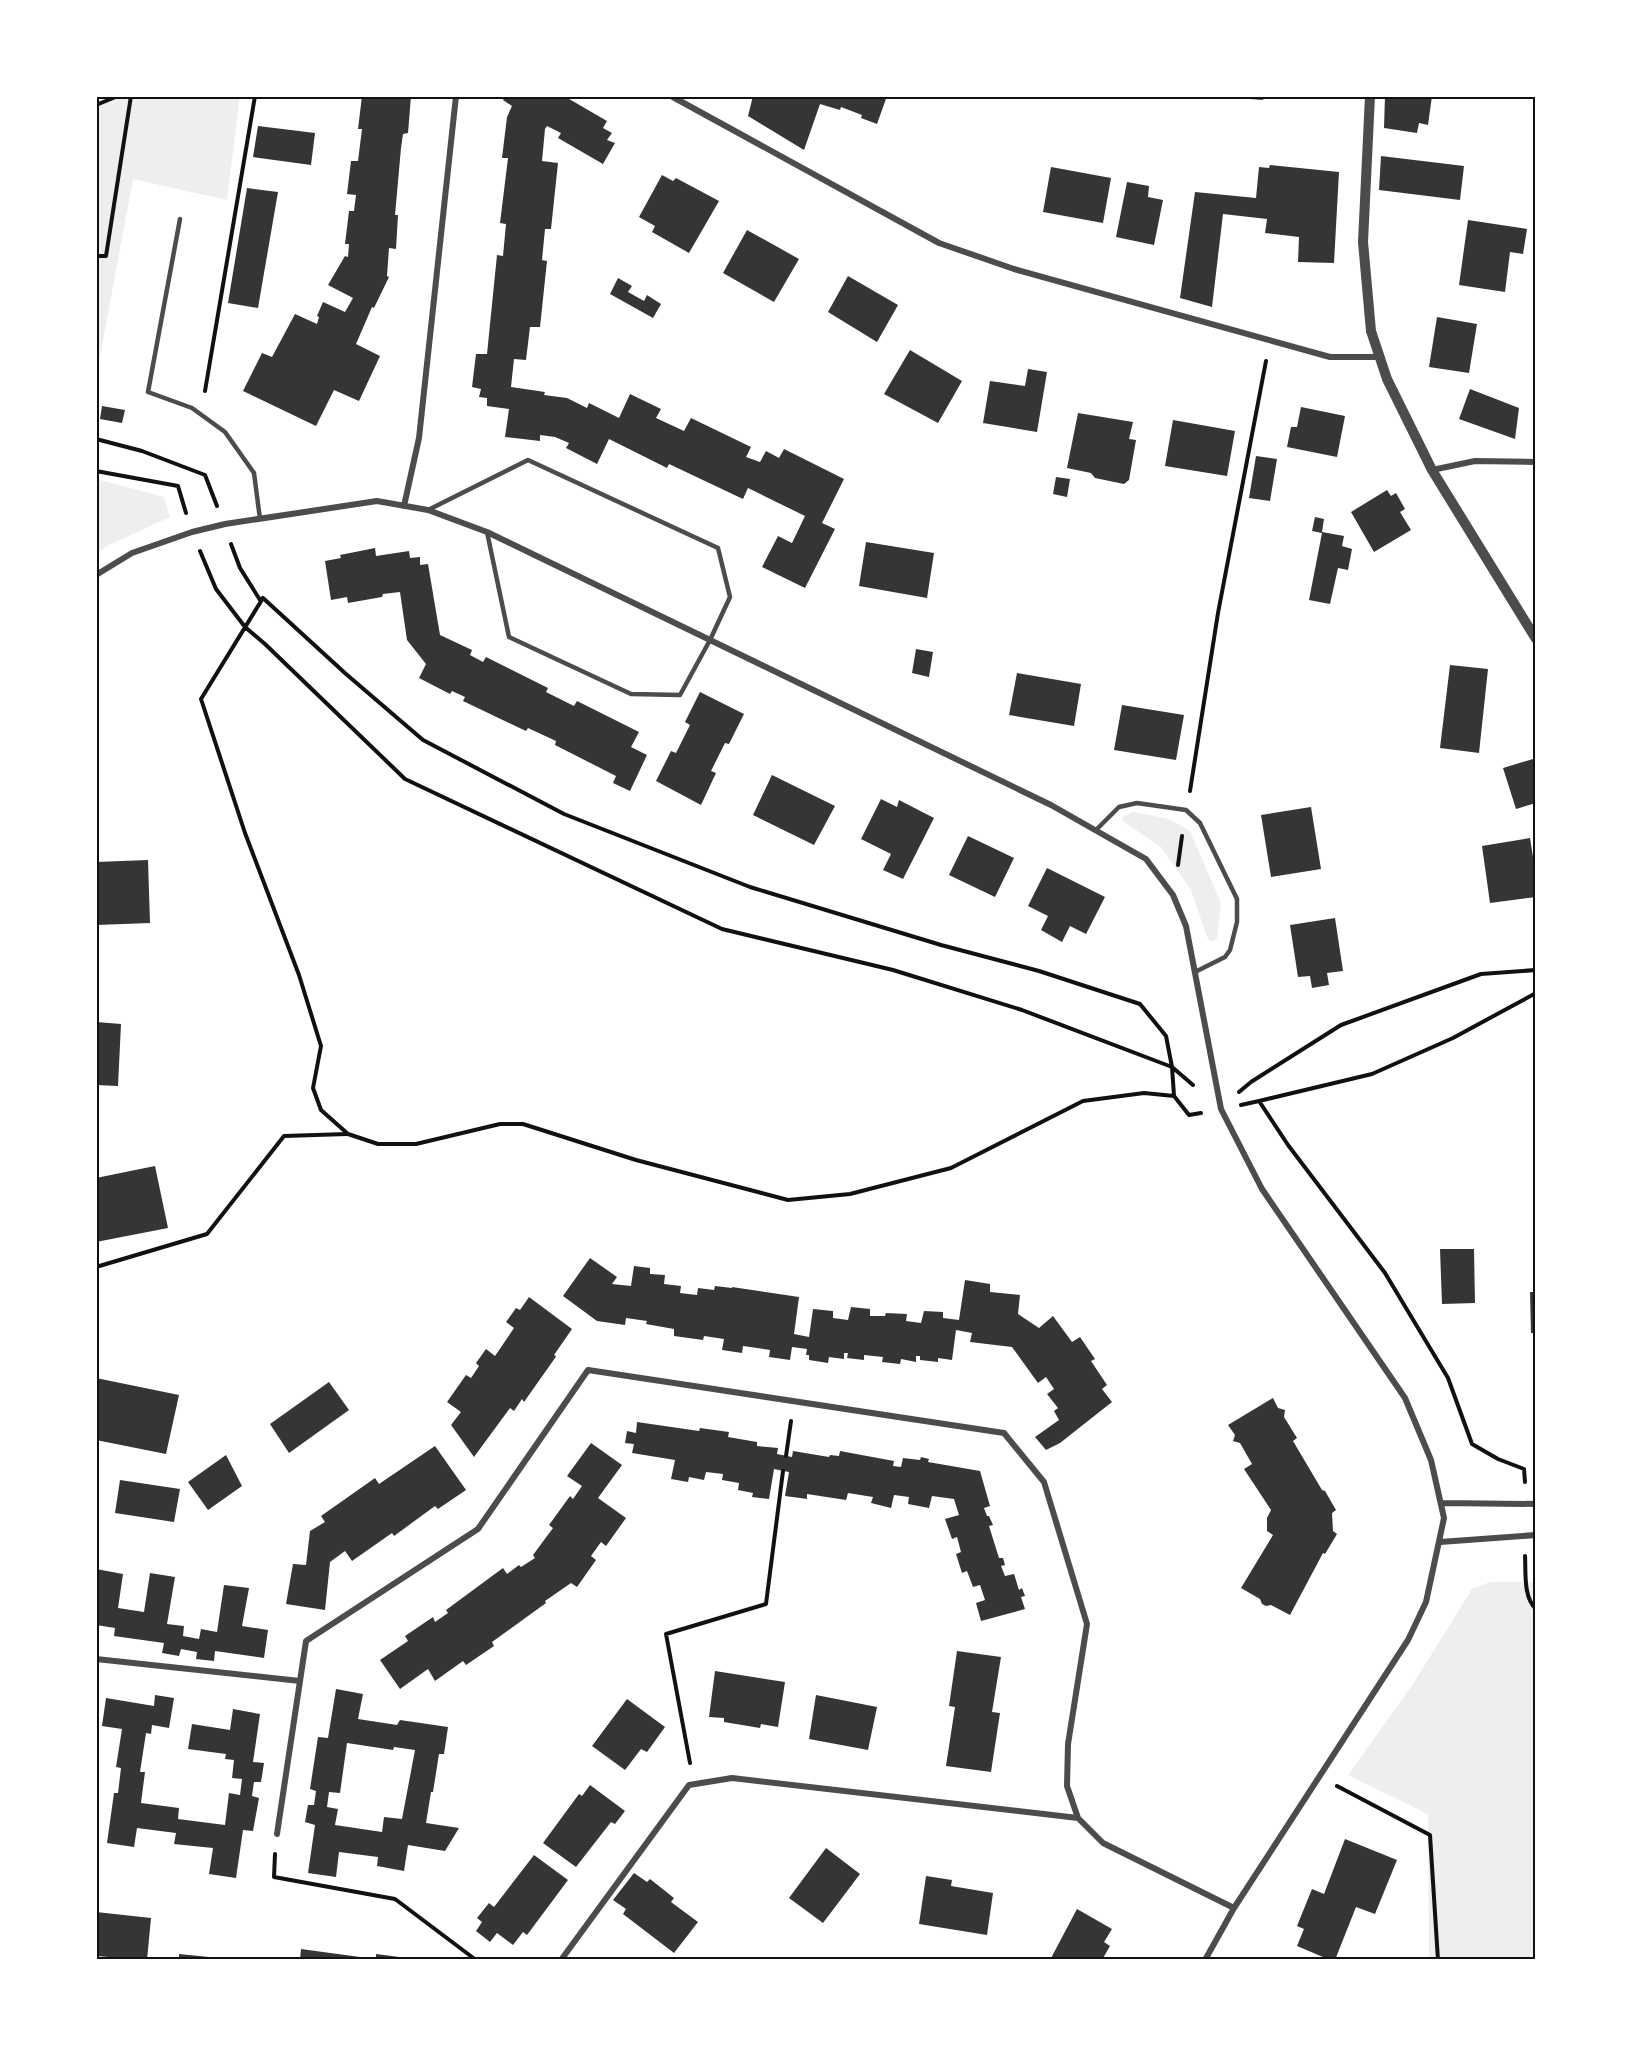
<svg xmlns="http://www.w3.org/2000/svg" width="1632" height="2056" font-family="Roboto,sans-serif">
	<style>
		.green { fill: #eee }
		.building { fill: #353535; fill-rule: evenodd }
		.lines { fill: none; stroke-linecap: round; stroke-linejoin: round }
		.path { stroke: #111; stroke-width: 4 }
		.service { stroke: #4c4c4c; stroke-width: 4.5 }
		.minor { stroke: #4c4c4c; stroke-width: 6 }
		.tertiary { stroke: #4c4c4c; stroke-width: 10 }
		.neatline { fill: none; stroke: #111; stroke-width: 2 }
	</style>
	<rect width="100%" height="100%" fill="#fff"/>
	<path class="green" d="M96 96H240L227 200 133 179 96 378Z
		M96 479 164 497 170 517 105 547 96 555Z
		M1133 812 1169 819 1190 831 1221 903 1217 939 1211 942 1207 937 1191 890 1161 847 1124 822 1122 817Z
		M1490 1582H1536V1960H1429L1428 1814 1348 1775 1413 1684 1472 1589Z"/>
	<path class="building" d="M362 96H411L408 133 403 134 401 148 395 215H398L396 249 389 248 387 276 389 277 374 308 372 307 356 344 380 356 359 401 334 390 316 426 243 391 262 353 272 357 295 314 317 324 319 317 317 316 323 302 345 312 353 298 328 285 345 256 348 257 349 244H345L349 211H354L356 195 347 194 351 161H358L362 129H358Z
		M505 96H564L607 121 603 128 612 133 607 140 615 143 603 164 558 138 561 133 547 126 545 129 542 161 558 163 551 229H545L542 260 547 261 540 327H530L526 360 514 359 511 387 545 392 544 395 567 398 587 408 589 403 619 418 630 394 661 409 656 418 684 431 691 418 751 447 746 457 760 462 766 451 779 458 784 449 844 479 822 523 835 529 805 588 762 567 778 536 792 543 805 516 748 488 743 499 669 464 667 468 609 439 597 464 566 448 569 443 555 437 540 435V441L505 437 509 409 487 406V398L479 397 481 389 472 387 476 354H487L497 255 503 256 506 224 500 223 508 158H502L507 117 512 106 503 100Z
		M753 96H814L822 98 823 96H887L877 124 861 118 862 115 841 107 840 110 820 104 804 150 748 116Z
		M1237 96H1264L1263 100 1237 98Z
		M1385 96H1432L1428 125 1419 123 1417 133 1384 128Z
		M258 126 315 133 311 165 253 157Z
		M1381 156 1464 166 1460 200 1379 190Z
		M1270 165 1339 172 1334 263 1298 262 1299 237 1265 233 1267 219 1223 214 1212 307 1180 298 1195 192 1256 198 1259 167 1269 168Z
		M1051 167 1111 178 1103 223 1043 212Z
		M662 175 673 181 676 178 719 201 689 253 652 232 655 226 639 217Z
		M1127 182 1149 186 1148 197 1163 200 1154 245 1116 237Z
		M247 188 278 192 258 308 228 303Z
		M1468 220 1527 229 1523 254 1510 252 1505 292 1459 285Z
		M747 230 799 259 774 302 723 273Z
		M848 276 898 305 877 342 828 312Z
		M618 278 632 286 628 292 644 301 647 295 661 304 653 318 610 294Z
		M1437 317 1477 324 1469 373 1429 367Z
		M910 350 962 381 938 423 884 394Z
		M1028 369 1047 372 1037 432 983 423 990 381 1025 386Z
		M1470 389 1519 408 1515 439 1459 419Z
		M102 406 125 410 122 423 100 419Z
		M1301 407 1345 416 1337 457 1287 447 1291 427H1297Z
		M1078 413 1133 422 1129 439 1136 440 1129 480 1124 484 1095 478 1091 473 1067 468Z
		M1173 420 1235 431 1227 476 1165 466Z
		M1256 456 1277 459 1270 501 1249 498Z
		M1056 477 1070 479 1067 497 1053 494Z
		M1387 490 1391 496 1396 493 1405 509 1400 512 1411 530 1374 552 1351 512Z
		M1315 517 1324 519 1322 532 1344 536 1342 546 1352 549 1348 570 1338 568 1330 604 1309 600 1322 533 1312 531Z
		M866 542 934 553 927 598 859 586Z
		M375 548 376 556 409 551 410 558 420 557V565L428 564 440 635 472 650 470 655 483 662 486 657 548 688 546 692 574 706 577 701 639 732 631 747 647 755 630 791 613 783 616 776 555 745 556 741 528 728 526 731 463 701 465 697 452 691 450 694 419 678 426 664 407 640 400 592 383 594 382 597 348 603 347 597 331 600 325 561 341 558 340 555Z
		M916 649 933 652 929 677 912 673Z
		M1450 665 1488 669 1479 753 1440 748Z
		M1017 673 1081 684 1074 726 1009 715Z
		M700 692 744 714 729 744 725 743 711 771 716 773 701 805 656 781 671 751 676 753 690 725 685 722Z
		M1122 705 1184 715 1176 760 1114 750Z
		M1536 758V803L1516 809 1503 768Z
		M772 775 835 806 814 845 753 815Z
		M881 799 897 807 899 800 934 818 903 879 883 870 891 854 861 839Z
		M1311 807 1321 869 1271 877 1261 815Z
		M968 836 1014 858 995 897 949 875Z
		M1530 838 1536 876V897L1490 903 1482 846Z
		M148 860 150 923 96 925V862Z
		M1047 868 1105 897 1086 934 1070 926 1062 942 1041 930 1048 916 1028 906Z
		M1335 918 1343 971 1327 973 1329 985 1312 988 1310 976 1298 977 1290 925Z
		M96 1022 121 1024 118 1086 96 1085Z
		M155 1166 168 1228 96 1242V1178Z
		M1440 1249H1474L1475 1303 1442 1304Z
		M590 1258 617 1277 612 1284 631 1286 634 1266 650 1268V1274L665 1275 664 1284 681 1286 680 1293 697 1295 698 1288 714 1290 715 1286 732 1288V1287L799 1297 794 1334 809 1337 813 1309 833 1311V1318L848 1320 851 1307 870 1309V1316H885L886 1313 907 1314 906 1321 921 1323 924 1311 943 1312V1318L959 1320 965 1280 990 1284V1292L1020 1295 1018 1314 1039 1328 1053 1316 1072 1342 1080 1337 1095 1359 1091 1361 1107 1385 1102 1389 1112 1402 1060 1443 1046 1450 1035 1437 1059 1420 1054 1411 1058 1408 1047 1394 1054 1389 1046 1377 1038 1383 1012 1347 970 1342 972 1333 956 1330 952 1360 938 1358V1362L920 1360V1356H916V1362L901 1359 900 1364 882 1362 883 1357 864 1355V1360L847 1358 848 1353H844V1359L829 1357 828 1363 809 1360V1355H806L807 1349 792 1347 790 1360 769 1357 770 1350 743 1346 742 1353 722 1350 724 1339 704 1336 703 1340 674 1336V1329L646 1324 647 1321 626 1318 625 1325 597 1321 563 1296Z
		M1530 1292H1536V1333H1531Z
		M529 1297 572 1329 554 1355 556 1356 555 1358 524 1402 522 1399 514 1411 510 1408 474 1457 451 1425 461 1412 447 1402 466 1375 471 1378 479 1366 476 1363 486 1349 495 1356 514 1328 506 1322 516 1308 520 1310Z
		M96 1378 179 1395 166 1454 96 1440Z
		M329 1382 349 1410 289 1453 270 1424Z
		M1273 1398 1278 1408 1285 1410 1284 1417 1297 1438 1293 1441 1322 1490 1325 1491 1336 1510 1332 1513 1333 1531 1337 1534 1325 1554 1323 1553 1290 1615 1271 1605 1266 1606 1262 1604 1260 1599 1241 1588 1273 1535 1267 1531V1518L1271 1510 1244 1469 1252 1464 1240 1443 1233 1441 1235 1435 1228 1425Z
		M637 1422 699 1431 700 1428 729 1432 728 1437 757 1442V1446L778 1448 777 1454 792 1457 793 1451 829 1457 830 1455 839 1456 840 1451 894 1461 893 1466 901 1467 903 1458 920 1460 921 1457 929 1459 928 1462 980 1471 990 1506 984 1508 987 1516H989L993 1525 989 1526 999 1558H1003L1005 1565 1001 1566 1005 1576 1014 1574 1019 1590 1022 1588 1025 1596 1021 1597 1025 1609 981 1621 976 1603 985 1600 980 1585 973 1587 967 1571 962 1573 956 1554 961 1552 957 1537 952 1539 945 1519 959 1515 954 1499 932 1496 929 1508 908 1504 909 1497 894 1495 891 1508 871 1503 873 1497 848 1493 846 1500 807 1494V1499L785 1496 789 1472 774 1469 769 1499 752 1497 753 1493 738 1490 739 1483 722 1480 723 1474 706 1472 704 1480 689 1477 688 1482 671 1479 675 1460 632 1453 634 1444 625 1443 627 1431 636 1433Z
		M591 1443 622 1465 598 1498 626 1518 606 1546 601 1542 591 1556 596 1560 577 1587 571 1583 545 1601 546 1603 492 1642 494 1646 466 1665 463 1661 435 1681 428 1669 400 1689 380 1660 408 1641 405 1636 433 1617 435 1622 448 1613 446 1610 503 1568 507 1574 519 1565 521 1567 535 1558 533 1555 553 1528 549 1525 570 1496 573 1499 582 1486 567 1476Z
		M435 1446 466 1490 438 1509 435 1506 394 1536 392 1533 352 1561 345 1551 330 1562 325 1610 286 1604 293 1564 306 1565 310 1531 325 1522 321 1516 375 1478 379 1484Z
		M226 1455 242 1486 208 1510 188 1482Z
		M120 1480 180 1489 174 1522 115 1513Z
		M96 1569 123 1574 118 1608 144 1612 150 1573 175 1577 167 1624 184 1626 183 1636 199 1639 201 1629 217 1632 224 1585 249 1588 242 1626 268 1630 264 1658 215 1651 214 1661 196 1659 197 1652 181 1649 179 1656 162 1653 164 1643 114 1636 115 1628 96 1625Z
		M957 1651 1001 1657 992 1712 1000 1713 991 1772 946 1766 955 1707 949 1706Z
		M715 1671 785 1682 778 1727 761 1724 760 1728 724 1722V1718L709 1717Z
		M336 1689 363 1694 358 1719 397 1725 400 1720 448 1727 444 1754H439L433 1792H431L426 1823 459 1828 445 1851 408 1845 404 1871 377 1866 378 1857 339 1852 336 1877 308 1873 315 1825 305 1822 308 1805H314L316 1791 310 1789 318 1737 328 1738ZM347 1743 393 1750 394 1747 415 1750 402 1819 384 1817 382 1832 335 1825 338 1809 327 1807 329 1792 340 1793Z
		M155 1695 174 1698 169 1728 152 1725 151 1734 146 1733 140 1772H145L141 1803 179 1808 178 1819 225 1825 229 1793 240 1795 242 1779 232 1778 234 1760 225 1759 226 1754 188 1749 192 1724 230 1730 233 1709 260 1714 253 1762 264 1763 261 1782H254L252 1796 259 1798 253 1831 243 1830 236 1878 209 1874 213 1848 174 1844 176 1833 137 1828 134 1847 107 1843 114 1793H118L121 1768 116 1767 122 1729 102 1726 106 1698 154 1706Z
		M816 1695 877 1707 868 1750 809 1739Z
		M627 1699 665 1727 647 1752 641 1749 625 1770 592 1746Z
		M590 1785 625 1811 615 1824 611 1822 576 1867 543 1843 579 1794 582 1796Z
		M1345 1839 1397 1860 1375 1914 1356 1907 1335 1960H1330L1297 1946 1304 1929 1297 1926 1312 1889 1324 1894Z
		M826 1848 860 1874 823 1923 789 1898Z
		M534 1855 568 1880 527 1935 523 1932 513 1945 497 1933 490 1942 476 1931 482 1922 477 1918 489 1903 494 1907Z
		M634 1873 647 1882 650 1879 674 1898 671 1902 698 1922 674 1953 623 1914 626 1909 613 1900Z
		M926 1876 952 1880 951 1886 993 1893 987 1935 919 1924Z
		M1077 1909 1112 1929 1104 1942 1110 1946 1102 1960H1050Z
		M96 1912 151 1918 147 1960 96 1956Z
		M301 1949 360 1957V1960H300Z
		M179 1954 219 1958V1960H179Z
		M376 1954 415 1959V1960H376Z"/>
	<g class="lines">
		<path class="path" d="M96 105 118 96
			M96 256H106L131 96
			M205 391 255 96
			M96 439 142 451 205 475 217 506
			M96 471 178 486 186 513
			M231 544 240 568 260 600 263 598 201 699 245 833 299 975 321 1046 313 1088 321 1110 348 1134 378 1144H416L500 1124H523L636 1160 788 1200 850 1194 951 1168 1083 1101 1144 1093 1174 1096 1189 1115 1201 1113
			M200 551 216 589 245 627 265 644 405 779 722 929 893 970 1022 1010 1172 1067 1193 1085
			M263 598 346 674 423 740 564 814 750 887 941 945 1039 971 1140 1004 1166 1036 1172 1067 1174 1096
			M1190 791 1218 613 1266 361
			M1178 865 1182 836
			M1239 1092 1251 1082 1341 1025 1481 974 1536 970
			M1259 1101 1372 1074 1453 1038 1536 993
			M1241 1105 1259 1101 1288 1145 1385 1273 1448 1378 1472 1444 1498 1459 1524 1469 1525 1482
			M96 1267 207 1234 284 1136 347 1134
			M786 1456 791 1421
			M1525 1556C1526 1572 1523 1597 1536 1609
			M690 1763 666 1634 766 1604 783 1471
			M1337 1786 1430 1835 1438 1960
			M275 1854 274 1877 395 1899 476 1960"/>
		<path class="service" d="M180 219 148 392 192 408 225 432 254 473 260 519
			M428 510 528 460 718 548 730 597 710 640 680 695 631 694 509 637 487 532
			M1096 830 1119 807 1137 803 1186 810 1200 823 1237 899V922L1230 950 1225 957 1195 972"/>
		<path class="minor" d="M671 96 939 243 1014 269 1330 357H1380
			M1432 470 1475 461 1536 462
			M404 506 419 438 456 96
			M96 575 132 553 192 532 225 524 377 501 428 510 487 532 1051 805 1146 859 1173 895 1186 926 1221 1109 1262 1189 1405 1398 1431 1460 1444 1518 1426 1602 1408 1640 1234 1908 1205 1960
			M1441 1503 1536 1504
			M1440 1542 1536 1535
			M96 1659 300 1681 306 1641 478 1529 588 1370 1004 1433 1044 1482 1087 1624 1068 1744 1067 1786 1078 1818 1103 1843 1234 1908
			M277 1834 300 1681
			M561 1960 689 1785 732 1778 1078 1818"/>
		<path class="tertiary" d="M1370 96 1363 242 1371 331 1387 379 1432 470 1536 639"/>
	</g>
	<rect width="1632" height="2056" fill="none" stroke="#ffffff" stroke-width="195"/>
	<rect x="98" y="98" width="1436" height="1860" class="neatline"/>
</svg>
